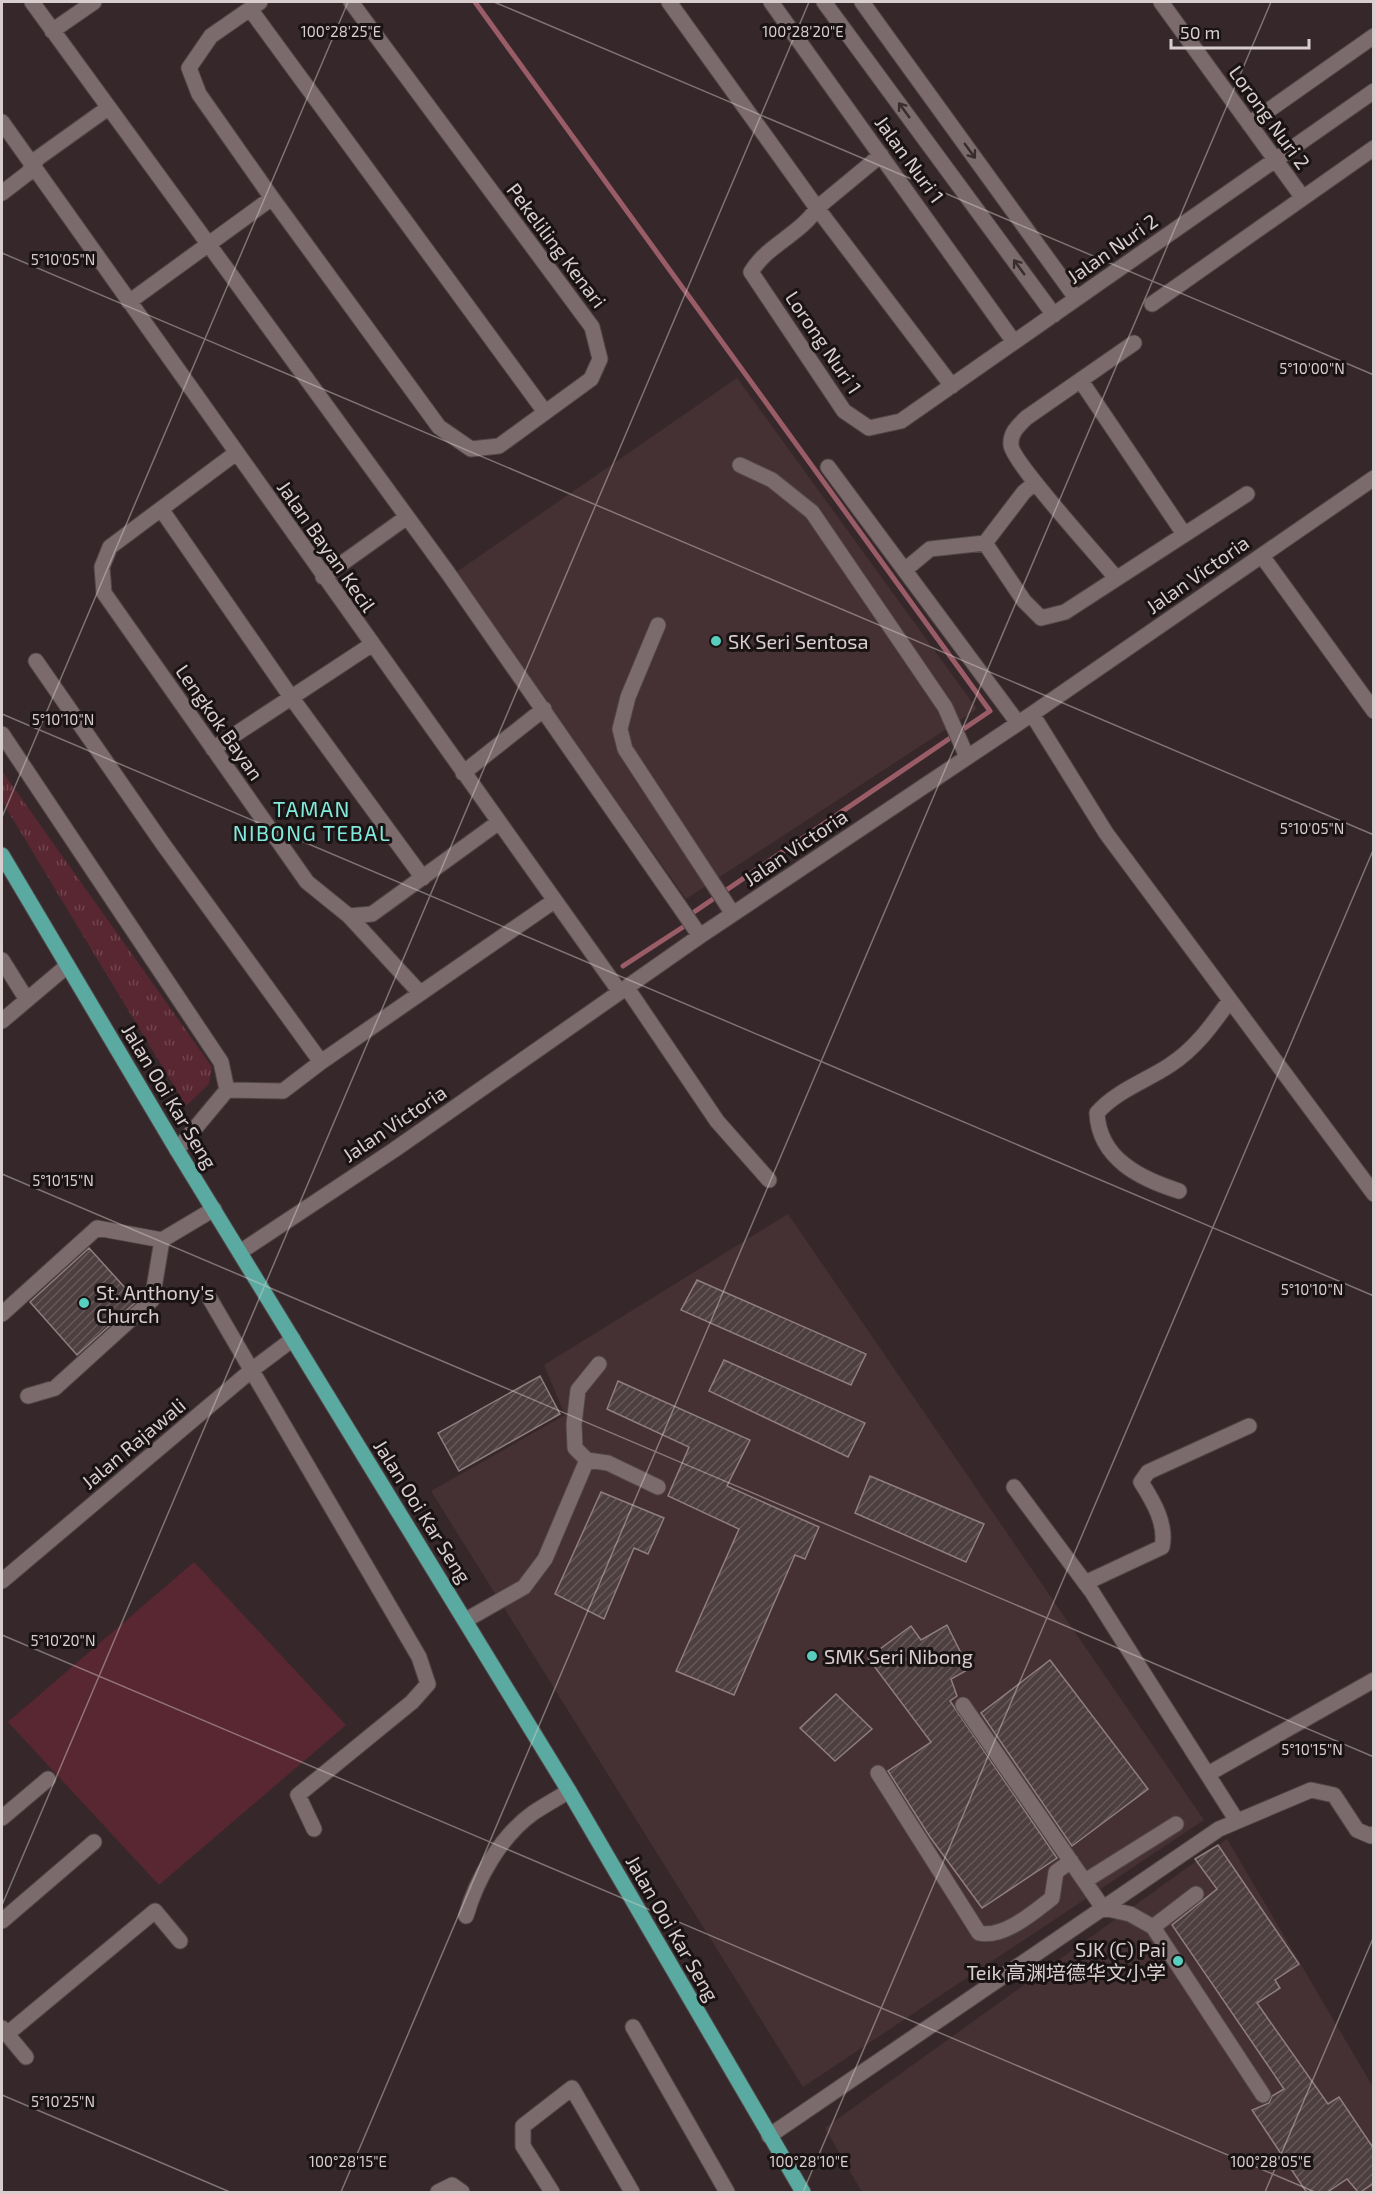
<svg xmlns="http://www.w3.org/2000/svg" width="1375" height="2194" font-family="'Exo 2','Noto Sans SC',sans-serif">
	<style>
		.built { fill: #453033 }
		.green { fill: #592731 }
		.park { fill: url(#park-tufts) }
		.lines { fill: none; stroke-linecap: round; stroke-linejoin: round }
		.stream { stroke: #9a5d67; stroke-width: 5 }
		.building { fill: url(#building-hatch); stroke: #8f7e80; stroke-width: 1.5 }
		.minor-casing { stroke: #514647; stroke-width: 17 }
		.major-casing { stroke: #514647; stroke-width: 17 }
		.minor { stroke: #7c6b6d; stroke-width: 15 }
		.major { stroke: #5aaaa1; stroke-width: 15 }
		.oneway { stroke: #372d2e }
		.ticks { fill: none; stroke: #d8cecf; stroke-width: 1.5; stroke-opacity: 0.45 }
		.poi-dot { fill: #58cebf; stroke: #191313; stroke-width: 2 }
		.labels { text-anchor: middle; dominant-baseline: central; stroke-width: 6; stroke-linejoin: round; paint-order: stroke }
		.street-label { font-size: 20px; fill: #d8cecf; stroke: #191313 }
		.poi-label { font-size: 20px; fill: #d8cecf; stroke: #191313; text-anchor: start }
		.neighbourhood-label { font-size: 21px; letter-spacing: 1.5px; fill: #83ebdd; stroke: #191313 }
		.ticks-label { font-size: 15px; text-anchor: middle; fill: #d8cecf; stroke: #191313; stroke-width: 6; stroke-linejoin: round; paint-order: stroke }
	</style>
	<defs>
		<pattern id="park-tufts" width="24" height="20" patternUnits="userSpaceOnUse" patternTransform="scale(1.5)"><rect width="24" height="20" fill="#592731"/><path d="M3 7l-1-3M5 7V3M7 7l1-3M15 17l-1-3M17 17v-4M19 17l1-3" fill="none" stroke="#70454e"/></pattern>
		<pattern id="building-hatch" width="6" height="6" patternUnits="userSpaceOnUse" patternTransform="scale(1.5)"><rect width="6" height="6" fill="#4d3e40"/><path d="M-1 1l2-2M0 6l6-6M5 7l2-2" fill="none" stroke="#66595b"/></pattern>
	</defs>
	<rect width="100%" height="100%" fill="#36282a"/>
	<path class="built" d="M737 378 977 709 686 899 455 573Z
		M788 1214 1204 1820 803 2087 431 1491 565 1415 544 1365Z
		M1227 1839 1373 2087V2192H862L825 2128Z"/>
	<path class="green" d="M194 1562 346 1725 159 1885 8 1722Z"/>
	<path class="park" d="M2 771 212 1067 209 1084 186 1106 2 801Z"/>
	<g class="lines">
		<path class="stream" d="M475 2 990 711 694 912
			M623 966 683 927"/>
	</g>
	<path class="building" d="M89 1248 137 1301 77 1355 30 1302Z
		M697 1280 866 1354 851 1385 681 1310Z
		M724 1360 865 1423 848 1457 709 1391Z
		M540 1376 560 1414 459 1471 438 1433Z
		M618 1381 750 1440 727 1486 819 1527 805 1559 795 1555 734 1695 676 1671 739 1529 668 1496 689 1447 607 1409Z
		M870 1476 984 1524 966 1562 855 1513Z
		M601 1492 664 1518 648 1554 634 1548 604 1619 555 1594Z
		M947 1625 969 1669 951 1679 957 1696 950 1701 1057 1858 982 1908 930 1837 888 1771 931 1742 868 1658 911 1626 921 1640Z
		M1050 1660 1148 1789 1072 1846 981 1713Z
		M836 1694 872 1729 835 1761 800 1728Z
		M1218 1845 1299 1964 1275 1980 1280 1988 1257 2003 1328 2104 1339 2097 1374 2149V2183L1359 2193 1347 2179 1326 2193H1307L1252 2110 1269 2103 1272 2096 1284 2089 1172 1925 1217 1889 1195 1859Z"/>
	<g class="lines">
		<g class="minor-casing">
			<path id="minor" d="M32 2 448 573 700 936
				M260 2 211 36 189 68 199 94 272 198 439 427 471 449 499 446 591 379 600 359 592 327 351 2
				M669 2 817 208C801 234 767 245 751 272L844 411 869 428 901 421 1374 91
				M771 2 1014 342
				M824 2 1054 315
				M862 2 1076 298
				M1161 2 1303 198
				M250 9 545 412
				M52 31 94 2
				M2 122 620 992
				M1249 124 1374 36
				M881 155 817 208 952 386
				M2 193 28 173 38 158 108 108
				M129 302 272 198
				M1152 304 1374 148
				M1081 381 1184 534
				M236 453 110 547 102 567 104 593 307 882 349 916 372 914 499 822
				M740 465 772 480 812 512 945 707 967 757
				M828 467 1018 723
				M161 509 291 697 423 878
				M985 543 1024 601 1041 618 1065 612 1247 494
				M1262 556 1374 711
				M906 569 930 549 985 543 1024 492 1035 483
				M323 577 407 517
				M1116 578C1100 558 1012 462 1011 445 1010 433 1018 426 1026 418L1134 343
				M658 625 628 697 620 729 625 749 733 914
				M36 661 163 844 321 1062
				M1032 714 1106 833 1374 1194
				M2 734 221 1062 227 1090 177 1150
				M213 749 371 645
				M463 773 544 709
				M349 916 420 993
				M2 960 27 1000
				M627 988 717 1121 769 1180
				M2 1021 67 966
				M227 1090 283 1091 321 1062 554 901
				M1179 1191C1141 1179 1099 1159 1097 1113 1116 1091 1146 1081 1170 1065 1196 1048 1212 1025 1230 1000
				M240 1252 394 1150 700 936 1032 714 1374 478
				M210 1299 419 1657 428 1684 412 1702 298 1795 314 1829
				M2 1314 97 1228 162 1240
				M28 1396 55 1388 152 1300 162 1240 214 1209
				M587 1460 575 1448 574 1424 578 1390 599 1364
				M1014 1487 1092 1592 1237 1821
				M2 1581 253 1369 293 1339
				M1085 1583 1162 1547C1167 1524 1153 1501 1141 1482L1148 1472 1249 1426
				M466 1620 524 1587 545 1559 587 1460 608 1463 658 1487
				M963 1705 1103 1908 1130 1914 1153 1927 1263 2095
				M878 1773 979 1933C1003 1939 1034 1912 1052 1898L1056 1872 1071 1861
				M1208 1774 1374 1680
				M2 1818 48 1779
				M1085 1881 1176 1824
				M466 1916C477 1878 501 1836 533 1813 545 1805 558 1798 569 1791
				M2 1921 94 1842
				M1153 1927 1196 1894
				M633 2027 727 2192
				M2 2028 26 2057
				M7 2034 155 1911 180 1941
				M769 2136 1219 1829 1311 1790 1334 1795 1357 1830 1371 1836 1374 1834
				M438 2192 452 2185 462 2192
				M552 2192 523 2146V2126L572 2088 632 2192"/>
		</g>
		<g class="major-casing">
			<path id="major" d="M2 855 177 1150 569 1791 803 2192"/>
		</g>
		<use href="#minor" class="minor"/>
		<use href="#major" class="major"/>
	</g>
	<defs><path id="oneway-shaft" d="M-6 0H5M1.5-3L5.5 0L1.5 3" fill="none" stroke-width="1.6" stroke-linecap="round" stroke-linejoin="round" transform="scale(1.5)"/></defs>
	<g class="oneway">
		<use href="#oneway-shaft" transform="translate(904 110) rotate(-126)"/>
		<use href="#oneway-shaft" transform="translate(970 151) rotate(54)"/>
		<use href="#oneway-shaft" transform="translate(1019 267) rotate(-126)"/>
	</g>
	<path class="ticks" d="M494 2 1374 375M2 253 1374 835M2 714 1374 1296M2 817 348 2M2 1174 1374 1757M2 1635 1315 2192M2 1905 809 2M2 2095 230 2192M341 2192 1271 2M803 2192 1374 848M1265 2192 1374 1936"/>
	<g class="poi-dot">
		<circle cx="716" cy="641" r="6"/>
		<circle cx="84" cy="1303" r="6"/>
		<circle cx="812" cy="1656" r="6"/>
		<circle cx="1178" cy="1961" r="6"/>
	</g>
	<g class="labels">
		<g class="street-label">
			<text transform="translate(1270 117) rotate(54)">Lorong Nuri 2</text>
			<text transform="translate(910 159) rotate(54)">Jalan Nuri 1</text>
			<text transform="translate(557 245) rotate(53)">Pekeliling Kenari</text>
			<text transform="translate(1112 248) rotate(-35)">Jalan Nuri 2</text>
			<text transform="translate(824 342) rotate(56)">Lorong Nuri 1</text>
			<text transform="translate(327 546) rotate(55)">Jalan Bayan Kecil</text>
			<text transform="translate(1197 574) rotate(-35)">Jalan Victoria</text>
			<text transform="translate(220 722) rotate(55)">Lengkok Bayan</text>
			<text transform="translate(795 847) rotate(-34)">Jalan Victoria</text>
			<text transform="translate(170 1096) rotate(59)">Jalan Ooi Kar Seng</text>
			<text transform="translate(394 1123) rotate(-34)">Jalan Victoria</text>
			<text transform="translate(133 1443) rotate(-40)">Jalan Rajawali</text>
			<text transform="translate(423 1511) rotate(58)">Jalan Ooi Kar Seng</text>
			<text transform="translate(673 1928) rotate(60)">Jalan Ooi Kar Seng</text>
		</g>
		<g class="poi-label">
			<text x="728" y="641">SK Seri Sentosa</text>
			<text x="96" y="1292">St. Anthony's<tspan x="96" dy="23">Church</tspan></text>
			<text x="824" y="1656">SMK Seri Nibong</text>
			<text x="1166" y="1949" text-anchor="end">SJK (C) Pai<tspan x="1166" dy="23">Teik 高渊培德华文小学</tspan></text>
		</g>
		<g class="neighbourhood-label">
			<text x="312" y="808">TAMAN<tspan x="312" dy="24">NIBONG TEBAL</tspan></text>
		</g>
	</g>
	<g class="ticks-label">
		<text x="803" y="37">100°28'20"E</text>
		<text x="341" y="37">100°28'25"E</text>
		<text x="63" y="265">5°10'05"N</text>
		<text x="1312" y="374">5°10'00"N</text>
		<text x="63" y="725">5°10'10"N</text>
		<text x="1312" y="834">5°10'05"N</text>
		<text x="63" y="1186">5°10'15"N</text>
		<text x="1312" y="1295">5°10'10"N</text>
		<text x="63" y="1646">5°10'20"N</text>
		<text x="1312" y="1755">5°10'15"N</text>
		<text x="63" y="2107">5°10'25"N</text>
		<text x="348" y="2167">100°28'15"E</text>
		<text x="809" y="2167">100°28'10"E</text>
		<text x="1271" y="2167">100°28'05"E</text>
	</g>
	<rect width="1375" height="2194" fill="none" stroke="#d8cecf" stroke-width="6"/>
	<path d="M1171 39v9h138v-9" fill="none" stroke="#d8cecf" stroke-width="3"/>
	<text x="1180" y="39" font-size="18" fill="#d8cecf" stroke="#191313" stroke-width="4.5" paint-order="stroke">50 m</text>
</svg>
